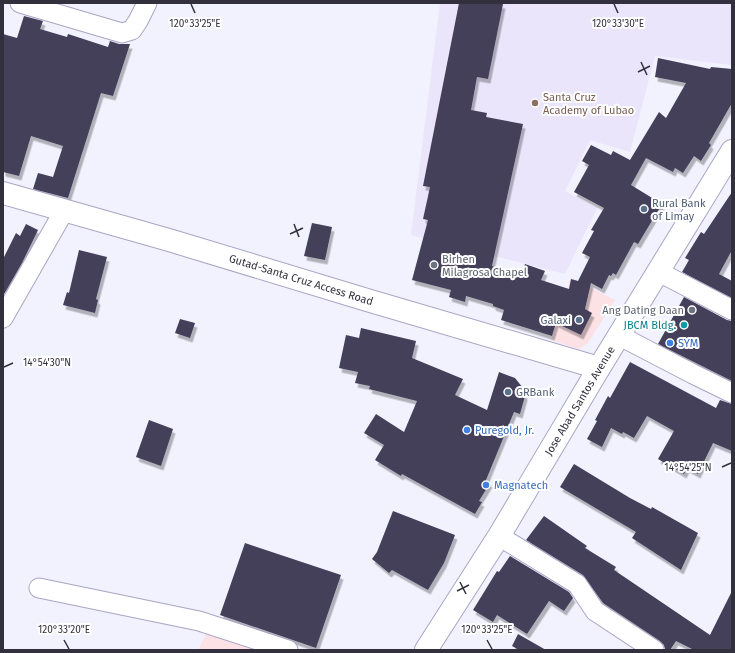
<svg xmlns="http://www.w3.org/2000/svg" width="735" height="653" font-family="'Fira Sans',sans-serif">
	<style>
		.commercial { fill: #fce1e5 }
		.education { fill: #eae5fb }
		.building { fill: #44405a; filter: url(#shadow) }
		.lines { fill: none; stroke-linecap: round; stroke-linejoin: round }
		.street-casing { stroke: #a9a5c4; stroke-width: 21 }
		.secondary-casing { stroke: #a9a5c4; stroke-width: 24 }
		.primary-casing { stroke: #a9a5c4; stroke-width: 24 }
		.street { stroke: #fff; stroke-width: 19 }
		.secondary { stroke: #fff; stroke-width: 22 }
		.primary { stroke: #fff; stroke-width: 22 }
		.ticks { fill: none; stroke: #32303c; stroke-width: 1.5 }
		.education-dot { fill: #8d6e63; stroke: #fff; stroke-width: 1.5 }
		.service-dot { fill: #5c6f8a; stroke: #fff; stroke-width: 1.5 }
		.worship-dot { fill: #6b7280; stroke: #fff; stroke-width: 1.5 }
		.culture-dot { fill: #0f9aa8; stroke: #fff; stroke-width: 1.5 }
		.shop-dot { fill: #3f7fe0; stroke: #fff; stroke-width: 1.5 }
		.labels { text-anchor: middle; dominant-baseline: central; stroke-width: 4; stroke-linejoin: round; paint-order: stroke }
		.education-label { font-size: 11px; fill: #785e54; stroke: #fff; text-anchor: start }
		.service-label { font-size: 11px; fill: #4e5e75; stroke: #fff; text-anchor: start }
		.worship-label { font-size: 11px; fill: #5b616d; stroke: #fff; text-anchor: start }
		.street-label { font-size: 11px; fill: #32303c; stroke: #fff }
		.culture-label { font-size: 11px; fill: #0d838f; stroke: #fff; text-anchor: end }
		.shop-label { font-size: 11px; fill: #366cbe; stroke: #fff; text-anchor: start }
		.ticks-label { font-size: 10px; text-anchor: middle; fill: #32303c; stroke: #fff; stroke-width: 4; stroke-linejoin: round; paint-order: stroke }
	</style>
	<defs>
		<filter id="shadow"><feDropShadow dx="2.5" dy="4.5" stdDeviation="0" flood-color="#0004"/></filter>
	</defs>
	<rect width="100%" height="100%" fill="#f2f1fe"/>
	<path class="commercial" d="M571 278 615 300 588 343 579 349 551 340Z
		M208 631 269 650H198Z"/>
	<path class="education" d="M440 3H732V65L655 56 630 152 590 140 565 191 597 208 565 274 411 235Z"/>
	<path class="building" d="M459 3H495L503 4 488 79 477 77 471 110 487 113 486 117 523 124 492 266 521 275 525 264 545 271 541 280 569 289 571 279 578 281 590 257 582 253 594 231 591 230 604 208 574 192 589 165 582 161 591 145 611 155 613 151 630 160 659 112 666 118 686 83 655 77 658 58 710 69 711 67 732 69V103L709 143 711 145 701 161 694 156 683 173 675 168 673 172 646 158 631 185 662 204 638 244 634 242 616 275 613 273 611 276 609 275 602 289 591 283 585 309 592 313 581 335 556 323 552 336 533 330 501 320 504 310 493 306V304L466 296 465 302 449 297 451 290 412 280 428 220 423 219 430 187 423 186Z
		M24 16 43 21 40 29 67 37 68 34 108 47 110 41 119 44H130L113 96 101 93 68 198 33 189 38 173 53 177 63 146 31 136 19 176 3 172V34L17 38Z
		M732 192V250L719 274 732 281V298L682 272 689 260 685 258 701 232 704 234Z
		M312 223 332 227 325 260 304 256Z
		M26 224 38 230 22 263 3 296V259L16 233 20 236Z
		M79 250 107 257 96 299 98 300 95 313 63 305 67 292 69 293Z
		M684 297 727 320 732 321V381L658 344Z
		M180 319 195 323 190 338 175 333Z
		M361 328 416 341 412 358 463 379 455 395 487 410 499 372 515 378 523 388 525 396 520 414 514 412 486 480 490 483 479 501 482 502 475 514 402 474 401 476 375 460 384 445 364 433 376 414 404 432 417 401 369 389 370 386 355 383 358 372 339 368 346 335 359 338Z
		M630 362 716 408 720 400 732 404V451L713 443 698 474 687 468 684 474 658 459 674 431 647 416 634 438 623 432 622 434 611 428 602 447 587 439 597 421 595 420 608 396 610 398Z
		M149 420 173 429 161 466 136 457Z
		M574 464 630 498 651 509 652 507 698 533 681 570 632 538 636 532 560 487Z
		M393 511 455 535 444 563 428 590 392 570 389 573 372 559 377 552Z
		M544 516 587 546 585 548 616 567 614 570 710 635 732 591V650H694L676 641 670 650 665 649 664 645 660 641 603 603 583 575 526 540Z
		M245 543 341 575 316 648 220 615Z
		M510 556 569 592 573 598 564 611 549 601 527 634 497 615 493 622 473 610 497 571 499 572Z
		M518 634 546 650H519L512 646Z"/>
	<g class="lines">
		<g class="street-casing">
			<path id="street" d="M20 3 122 33 132 30 138 21 147 3
				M659 272 732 310
				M3 318 64 211
				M620 336 693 374 732 393
				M499 536 577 584 595 611 654 650
				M39 588 199 621 288 650"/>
		</g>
		<g class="secondary-casing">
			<path id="secondary" d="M3 193 169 240 367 300 599 368"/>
		</g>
		<g class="primary-casing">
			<path id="primary" d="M426 650 499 536 599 368 732 151"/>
		</g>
		<use href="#street" class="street"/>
		<use href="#secondary" class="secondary"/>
		<use href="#primary" class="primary"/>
	</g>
	<path class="ticks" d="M191 4 195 13M614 4 618 13M641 62 647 75M638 72 650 66M294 224 299 237M290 234 303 228M4 367 13 363M722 467 731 463M460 582 466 594M457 591 469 585M64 640 69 649M487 640 492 649"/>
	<circle class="education-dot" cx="535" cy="103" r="4"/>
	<g class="service-dot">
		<circle cx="644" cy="209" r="4"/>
		<circle cx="579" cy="320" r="4"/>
		<circle cx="508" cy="392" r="4"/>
	</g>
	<g class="worship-dot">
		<circle cx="434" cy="265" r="4"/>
		<circle cx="692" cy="310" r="4"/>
	</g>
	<circle class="culture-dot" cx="684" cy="325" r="4"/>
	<g class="shop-dot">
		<circle cx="670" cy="343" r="4"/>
		<circle cx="467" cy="430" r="4"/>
		<circle cx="486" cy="485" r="4"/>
	</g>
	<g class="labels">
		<g class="education-label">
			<text x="543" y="97">Santa Cruz<tspan x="543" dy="13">Academy of Lubao</tspan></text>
		</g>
		<g class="service-label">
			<text x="652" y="203">Rural Bank<tspan x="652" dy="13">of Limay</tspan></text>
			<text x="571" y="320" text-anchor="end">Galaxi</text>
			<text x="516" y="392">GRBank</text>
		</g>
		<g class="worship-label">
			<text x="442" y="259">Birhen<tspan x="442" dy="13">Milagrosa Chapel</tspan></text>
			<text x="684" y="310" text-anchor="end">Ang Dating Daan</text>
		</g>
		<g class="street-label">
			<text transform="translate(301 280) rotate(17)">Gutad-Santa Cruz Access Road</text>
			<text transform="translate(580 401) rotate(-59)">Jose Abad Santos Avenue</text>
		</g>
		<g class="culture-label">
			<text x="676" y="325">JBCM Bldg.</text>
		</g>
		<g class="shop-label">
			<text x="678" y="343">SYM</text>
			<text x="475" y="430">Puregold, Jr.</text>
			<text x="494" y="485">Magnatech</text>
		</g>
	</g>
	<g class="ticks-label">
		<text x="195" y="27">120°33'25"E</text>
		<text x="618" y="27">120°33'30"E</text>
		<text x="47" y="366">14°54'30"N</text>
		<text x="688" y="471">14°54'25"N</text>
		<text x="64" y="633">120°33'20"E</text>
		<text x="487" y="633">120°33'25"E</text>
	</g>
	<rect width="735" height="653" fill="none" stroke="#32303c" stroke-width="8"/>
</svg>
